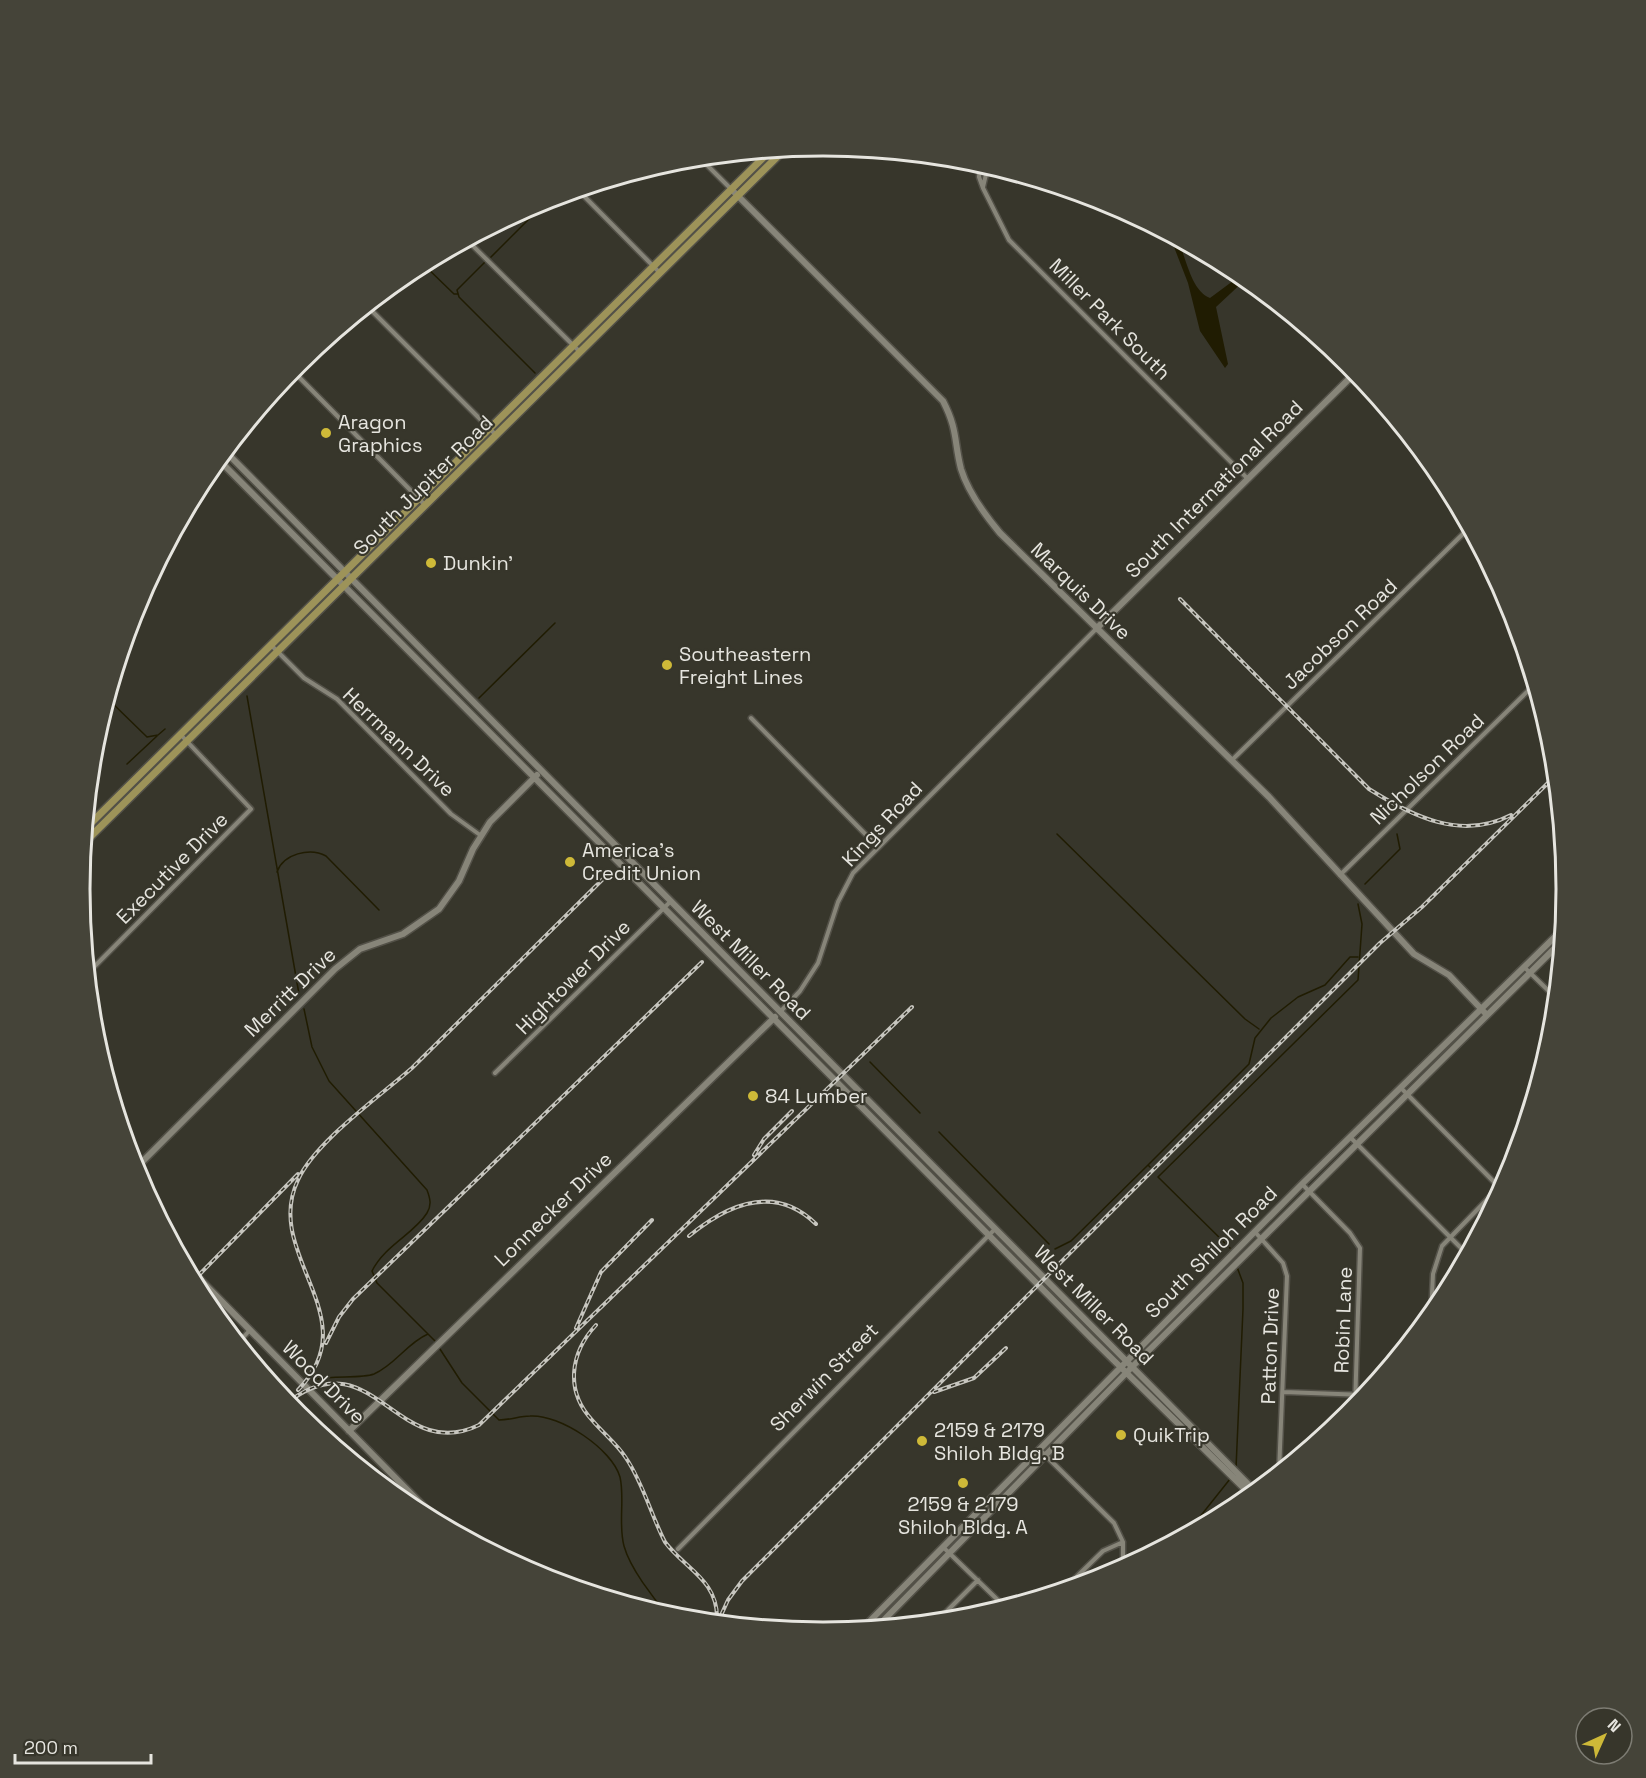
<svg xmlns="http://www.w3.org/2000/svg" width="1646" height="1778" font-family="'Space Grotesk',sans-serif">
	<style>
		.water { fill: #201c02 }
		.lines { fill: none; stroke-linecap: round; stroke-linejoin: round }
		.stream { stroke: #201c02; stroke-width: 1.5 }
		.street-casing { stroke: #535148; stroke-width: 7 }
		.secondary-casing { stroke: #535148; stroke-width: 9 }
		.primary-casing { stroke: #535148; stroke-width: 10 }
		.street { stroke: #878579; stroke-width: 4 }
		.secondary { stroke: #878579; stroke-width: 6 }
		.primary { stroke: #9d9359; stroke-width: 7 }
		.rail-casing { stroke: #c7c6bf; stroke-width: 4 }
		.rail { stroke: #37362b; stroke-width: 1.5; stroke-dasharray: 4.5; stroke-linecap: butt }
		.poi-dot { fill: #ceb938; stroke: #37362b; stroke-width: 2 }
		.labels { text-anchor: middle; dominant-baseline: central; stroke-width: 4.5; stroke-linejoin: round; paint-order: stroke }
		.street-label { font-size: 20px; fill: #e6e5df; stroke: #37362b }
		.poi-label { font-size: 20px; fill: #e6e5df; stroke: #37362b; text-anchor: start }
		.rim { fill: none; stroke: #e6e5df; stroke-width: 3 }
	</style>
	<rect width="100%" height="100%" fill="#37362b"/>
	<path class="water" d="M1174 238 1181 241V248C1187 263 1193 292 1210 298L1241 275 1246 279 1216 307 1228 364 1225 368 1200 331 1188 283 1174 247Z"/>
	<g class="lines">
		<path class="stream" d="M528 208 531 215
			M491 257 549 199
			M485 262 457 290 459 297 535 373
			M423 264 454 294H457
			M247 696 299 994
			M479 698 555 623
			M108 699 147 737 158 735 165 729
			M127 764 157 736
			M1057 834 1245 1019 1259 1029
			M277 872C283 854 310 847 326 856L379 910
			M1365 884 1400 849 1397 834
			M304 1009 312 1047 329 1081 427 1190C430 1198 432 1205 427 1213 414 1234 385 1245 372 1271L377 1283 436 1342
			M870 1062 920 1113
			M939 1132 1049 1244
			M1148 1165 1249 1064 1255 1038 1271 1018 1298 997 1325 985 1350 957H1358
			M1230 1248 1158 1177 1358 980 1362 924 1358 904
			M1055 1249 1071 1241 1148 1165 1150 1167
			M438 1346 462 1383 499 1420C510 1420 520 1416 530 1416 560 1414 612 1449 620 1477 625 1499 618 1524 624 1546 630 1568 653 1598 668 1615
			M317 1379C334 1375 361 1379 374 1374 395 1365 407 1343 428 1334
			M1236 1468 1243 1309V1283L1237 1267
			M1187 1533 1230 1479"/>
		<g class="street-casing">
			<path id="street" d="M700 158 731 189
				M980 163 979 177 983 188 1009 240 1248 479
				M983 187 988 166
				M578 190 660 273
				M467 240 580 352
				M367 306 496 435
				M292 370 425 505
				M271 645 304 678 337 699 451 814 480 835
				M751 718 877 846
				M1232 760 1469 528
				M1340 875 1534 685
				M1524 967 1556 998
				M88 973 251 809 180 734
				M780 1012 800 991 818 963 838 902 853 873 1096 629
				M495 1073 670 902
				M1401 1088 1501 1189
				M1350 1137 1467 1254
				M1302 1184 1350 1233 1360 1248 1355 1407
				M1255 1232 1283 1263 1287 1276 1279 1472
				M1431 1315 1433 1274 1442 1246 1506 1180
				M238 1343 250 1330
				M1284 1392 1365 1395
				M1040 1450 1114 1523 1123 1542V1567
				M943 1547 1005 1607
				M678 1549 995 1229
				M1064 1589 1103 1551 1123 1542
				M937 1621 978 1580"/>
		</g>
		<g class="secondary-casing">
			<path id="secondary" d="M731 189 943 401C958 430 954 442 961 469 968 492 985 515 1000 533L1269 797 1414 954 1449 975 1487 1015
				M225 451 1255 1491
				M218 459 1092 1339 1251 1495
				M1096 629 1356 372
				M135 1169 335 969 360 949 403 934 439 909 459 881 473 849 490 822 537 775
				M184 1263 441 1524
				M349 1431 775 1017
				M877 1627 1132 1367 1561 942
				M862 1629 1302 1184 1563 929"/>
		</g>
		<g class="primary-casing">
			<path id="primary" d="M86 828 770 151
				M84 843 785 149"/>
		</g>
		<use href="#street" class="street"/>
		<use href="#secondary" class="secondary"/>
		<use href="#primary" class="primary"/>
		<g class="rail-casing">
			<path id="rail" d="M1180 599 1369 789C1412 816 1461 841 1511 815
				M754 1155 764 1139 792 1111
				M689 1236C728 1204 775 1184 816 1224
				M193 1281 298 1174
				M596 1325C570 1353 565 1391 592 1420 603 1433 617 1444 626 1458 643 1483 651 1515 665 1542 685 1569 718 1580 717 1619
				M576 1328 601 1272 652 1220
				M326 1343 339 1317 353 1299 702 962
				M298 1390C369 1317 262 1255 298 1180 315 1142 380 1096 412 1068L605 877
				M934 1392 974 1378 1006 1348
				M287 1403C372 1336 397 1465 479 1425L912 1007
				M718 1622 728 1600 742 1581 1380 943 1422 907 1555 776"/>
		</g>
		<use href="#rail" class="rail"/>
	</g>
	<g class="poi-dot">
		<circle cx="326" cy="433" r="6"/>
		<circle cx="431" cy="563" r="6"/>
		<circle cx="667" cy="665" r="6"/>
		<circle cx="570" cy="862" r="6"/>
		<circle cx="753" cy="1096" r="6"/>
		<circle cx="1121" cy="1435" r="6"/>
		<circle cx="922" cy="1441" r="6"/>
		<circle cx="963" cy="1483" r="6"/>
	</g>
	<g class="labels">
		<g class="street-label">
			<text transform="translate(1110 319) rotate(45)">Miller Park South</text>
			<text transform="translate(423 485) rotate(-45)">South Jupiter Road</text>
			<text transform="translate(1214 489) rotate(-45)">South International Road</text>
			<text transform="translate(1081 591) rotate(44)">Marquis Drive</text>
			<text transform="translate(1340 634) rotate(-44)">Jacobson Road</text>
			<text transform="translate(399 742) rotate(44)">Herrmann Drive</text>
			<text transform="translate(1427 769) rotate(-44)">Nicholson Road</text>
			<text transform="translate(882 824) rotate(-47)">Kings Road</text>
			<text transform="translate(172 868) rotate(-45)">Executive Drive</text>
			<text transform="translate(751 960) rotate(45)">West Miller Road</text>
			<text transform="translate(573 977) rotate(-45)">Hightower Drive</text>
			<text transform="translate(290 992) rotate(-44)">Merritt Drive</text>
			<text transform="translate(553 1209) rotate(-44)">Lonnecker Drive</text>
			<text transform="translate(1211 1252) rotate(-45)">South Shiloh Road</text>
			<text transform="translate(1094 1305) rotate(45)">West Miller Road</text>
			<text transform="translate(1343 1320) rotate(-88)">Robin Lane</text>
			<text transform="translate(1270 1346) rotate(-88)">Patton Drive</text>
			<text transform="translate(824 1377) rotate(-45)">Sherwin Street</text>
			<text transform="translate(324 1382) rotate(45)">Wood Drive</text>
		</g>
		<g class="poi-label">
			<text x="338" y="422">Aragon<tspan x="338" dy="23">Graphics</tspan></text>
			<text x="443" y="563">Dunkin'</text>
			<text x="679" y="654">Southeastern<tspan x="679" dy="23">Freight Lines</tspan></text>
			<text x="582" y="850">America's<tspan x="582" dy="23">Credit Union</tspan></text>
			<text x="765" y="1096">84 Lumber</text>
			<text x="934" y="1430">2159 &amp; 2179<tspan x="934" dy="23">Shiloh Bldg. B</tspan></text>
			<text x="1133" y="1435">QuikTrip</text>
			<text x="963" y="1504" text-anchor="middle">2159 &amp; 2179<tspan x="963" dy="23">Shiloh Bldg. A</tspan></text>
		</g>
	</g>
	<path d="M0 0H1646V1778H0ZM90 889a733 733 0 1 1 1466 0a733 733 0 1 1-1466 0Z" fill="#454439" fill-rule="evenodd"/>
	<path class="rim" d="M90 889a733 733 0 1 1 1466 0a733 733 0 1 1-1466 0Z"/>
	<g transform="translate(1604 1736) rotate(45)"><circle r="28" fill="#37362b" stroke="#7d7c73" stroke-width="1.5"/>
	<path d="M0-4.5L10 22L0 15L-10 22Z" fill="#ceb938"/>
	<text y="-9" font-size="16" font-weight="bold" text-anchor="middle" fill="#e6e5df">N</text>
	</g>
	<path d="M15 1754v9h136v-9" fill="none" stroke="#e6e5df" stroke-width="3"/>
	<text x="24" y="1754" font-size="18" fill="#e6e5df" stroke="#37362b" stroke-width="4.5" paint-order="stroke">200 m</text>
</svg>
